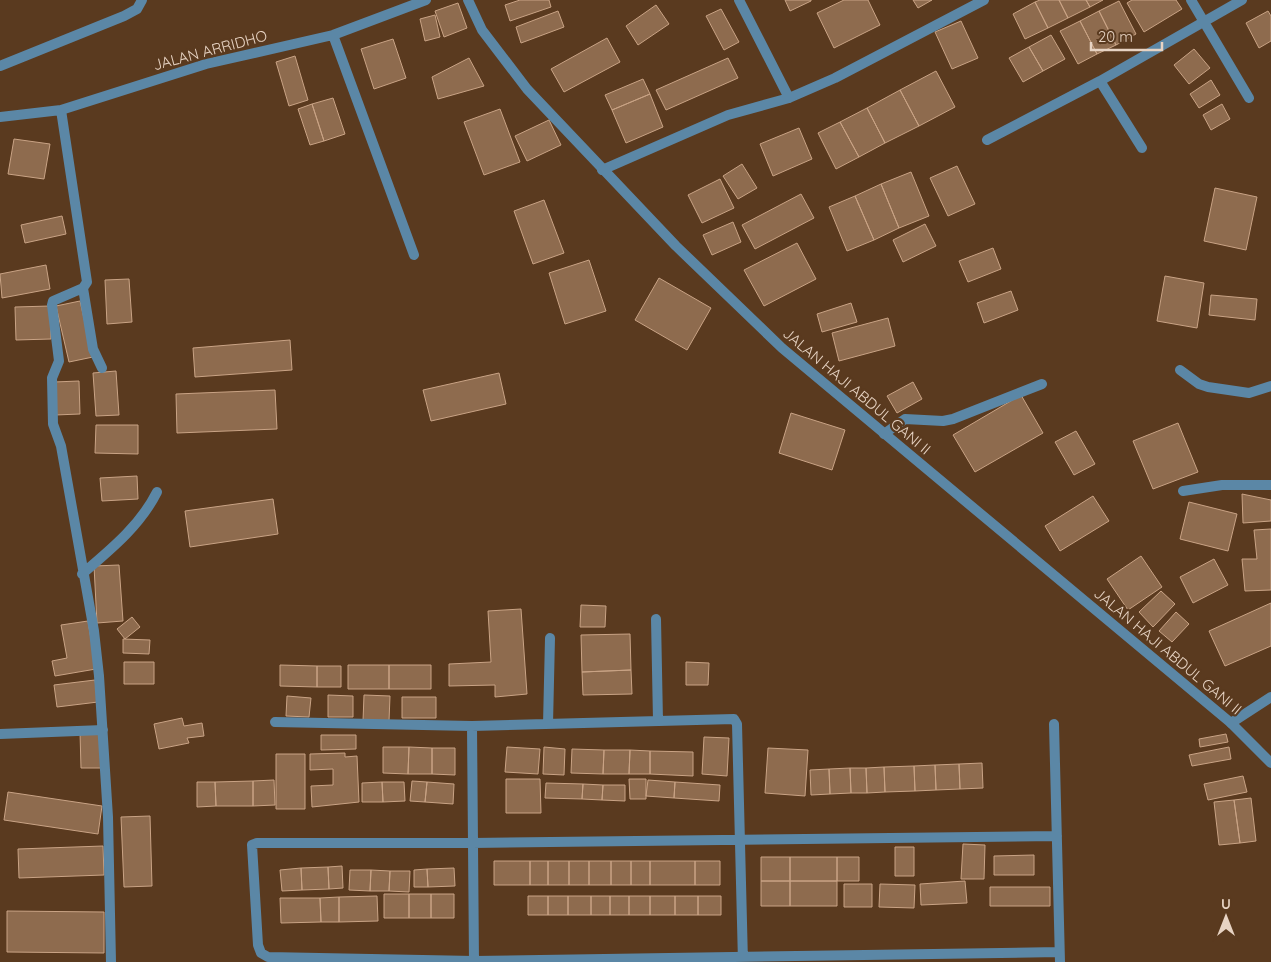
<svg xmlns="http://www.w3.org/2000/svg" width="1271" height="962" font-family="Quicksand,sans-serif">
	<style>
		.building { fill: #8e6b4e; stroke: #c9a385 }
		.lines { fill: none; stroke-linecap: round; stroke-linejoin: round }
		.service { stroke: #5b87a6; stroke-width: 10 }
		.minor { stroke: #5b87a6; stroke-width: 10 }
		.tertiary { stroke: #5b87a6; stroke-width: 10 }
		.labels { text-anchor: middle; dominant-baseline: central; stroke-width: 4.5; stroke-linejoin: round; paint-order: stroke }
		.street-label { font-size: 15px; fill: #e7d3c3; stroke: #5a3a1f }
	</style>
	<rect width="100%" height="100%" fill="#5a3a1f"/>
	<path class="building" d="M520 0H549L551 7 510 21 505 5Z
		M785 0H811V1L790 11Z
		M844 0H868L880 25 834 48 817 13Z
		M913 0H932L918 8Z
		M1040 0H1059L1068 18 1048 28 1035 2Z
		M1059 0H1086L1090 7 1068 18Z
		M1086 0H1103L1090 7Z
		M1132 0H1176L1182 9 1144 32 1127 3Z
		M1119 1 1136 34 1116 45 1099 11Z
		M1035 2 1048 28 1025 39 1013 14Z
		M458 3 467 28 444 37 435 11Z
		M656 5 669 24 638 45 626 26Z
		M721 9 739 42 724 50 706 16Z
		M558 11 564 27 521 43 516 27Z
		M1099 11 1116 45 1097 54 1080 21Z
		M1268 11 1271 16V41L1259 48 1246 23Z
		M435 15 440 37 425 41 420 19Z
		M961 21 978 58 952 69 935 32Z
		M1080 21 1097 54 1078 64 1060 31Z
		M1051 35 1065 59 1043 71 1029 47Z
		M607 38 620 62 564 92 551 69Z
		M393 39 406 78 374 89 361 49Z
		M1029 47 1043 71 1023 82 1009 58Z
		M1194 49 1210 68 1189 84 1174 65Z
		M295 56 308 100 289 106 276 62Z
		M469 58 484 86 438 99 432 77Z
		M728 58 738 78 666 110 656 90Z
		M936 71 955 107 919 126 900 90Z
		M643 79 650 94 612 110 605 95Z
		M1211 80 1220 95 1199 108 1190 94Z
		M900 90 919 126 885 143 867 108Z
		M650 94 663 127 626 143 612 110Z
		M333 98 345 134 324 141 312 104Z
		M312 104 324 141 310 145 298 109Z
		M1222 104 1230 119 1211 130 1203 115Z
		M867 108 885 143 859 157 840 122Z
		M500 109 520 162 484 175 464 122Z
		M549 120 561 145 527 161 515 136Z
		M840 122 859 157 836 169 818 133Z
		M799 128 812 159 773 176 760 144Z
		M14 139 50 144 44 179 8 174Z
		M742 164 757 188 738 199 723 176Z
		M957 166 975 204 948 216 930 178Z
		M911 172 929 216 899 228 881 184Z
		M720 179 734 208 702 223 688 195Z
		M881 184 899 228 874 240 855 196Z
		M1215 188 1257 197 1246 250 1204 241Z
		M801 194 814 218 755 249 742 225Z
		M855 196 874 240 847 251 829 207Z
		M544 200 564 253 533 264 514 211Z
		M62 216 66 234 25 243 21 225Z
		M733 222 741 242 712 255 703 235Z
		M925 224 936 246 903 262 893 240Z
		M797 243 816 279 764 306 744 270Z
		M993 248 1001 269 968 282 959 261Z
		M589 260 606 311 565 324 549 273Z
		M46 265 50 289 2 298 0 274Z
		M1165 276 1204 283 1197 328 1157 321Z
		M659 278 711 308 687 350 635 320Z
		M129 279 132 322 107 324 105 280Z
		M1011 291 1018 310 984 323 977 303Z
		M1211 295 1257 299 1255 320 1209 315Z
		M80 301 93 357 69 362 56 306Z
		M851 303 857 322 822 332 817 314Z
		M50 306 51 339 16 340 15 307Z
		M888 318 895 346 839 361 832 333Z
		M290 340 292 370 195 377 193 348Z
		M116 371 119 415 96 416 93 373Z
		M499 373 506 404 431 421 423 390Z
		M79 381 80 414 55 415 54 382Z
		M913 382 922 399 897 413 887 396Z
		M275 390 277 429 177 433 176 394Z
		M1021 395 1043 433 975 472 953 435Z
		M791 413 845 430 832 470 779 453Z
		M1178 423 1198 472 1153 489 1133 441Z
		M96 425H138V454L95 453Z
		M1076 431 1095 464 1074 475 1055 442Z
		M137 476 138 499 102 501 100 478Z
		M1242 494 1271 500V521L1243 523Z
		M1093 496 1109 521 1060 551 1045 526Z
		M273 499 278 534 190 547 185 511Z
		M1189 502 1237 514 1228 551 1180 539Z
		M1271 529V590L1245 591 1242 559H1257L1254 530Z
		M1141 556 1162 587 1128 610 1107 579Z
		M1214 559 1228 585 1193 603 1180 577Z
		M119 565 123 621 97 623 94 566Z
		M1161 591 1175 604 1153 627 1139 612Z
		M1271 603V646L1225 666 1209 631Z
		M581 605 606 606 605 627H580Z
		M521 609 527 694 495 697V685L449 686V664L491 662 488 611Z
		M1176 612 1189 624 1172 642 1159 631Z
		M132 617 140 627 125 639 117 629Z
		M88 621 96 669 55 676 52 661 67 658 61 625Z
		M630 634 631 670 582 672 581 635Z
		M123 639 150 640 149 654 123 653Z
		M124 662H154V684H124Z
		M686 662 709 663 708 685H686Z
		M280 665 317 666V687L280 686Z
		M348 665H389V689H348Z
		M389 665H431V689H389Z
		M317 666H341V687H317Z
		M631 670 632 694 583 695 582 672Z
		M95 680 98 702 57 707 54 685Z
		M328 695 353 696V717H328Z
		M364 695 390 696 389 721H363Z
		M287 696 311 698 309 717 286 716Z
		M402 697H436V718H402Z
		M182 718 184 726 202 723 204 736 187 738 189 743 159 749 154 724Z
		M80 732H100L101 768H81Z
		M1226 734 1228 742 1200 747 1199 739Z
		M321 735H356V749L321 750Z
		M704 737 729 738 727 776 702 774Z
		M383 747H409L408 774 383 773Z
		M409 747 432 748V774H408Z
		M507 747 540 749 538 774 505 772Z
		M544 747 565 749 564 775 543 774Z
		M1229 747 1231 759 1192 766 1189 755Z
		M432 748H455V775L432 774Z
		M768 748 808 750 805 796 765 793Z
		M572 749 604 750 603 774 571 773Z
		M604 750H630L629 774H603Z
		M630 750 650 751V774H629Z
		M650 751 693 752V776L650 774Z
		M345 753V757L357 756 359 802 312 807 311 786 333 785V769L310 770V754Z
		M276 754H305V809H276Z
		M982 763 983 788 960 789 959 764Z
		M959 764 960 789 936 790 935 765Z
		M935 765 936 790 915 791 914 766Z
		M914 766 915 791 885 792 884 767Z
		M884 767 885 792 867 793 866 768Z
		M850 768H866L867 793H851Z
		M850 768 851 793 830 794 829 769Z
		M829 769 830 794 811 795 810 770Z
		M1243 776 1247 792 1208 800 1204 784Z
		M506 779H540L541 813H506Z
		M629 779H646V799H630Z
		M274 780 275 805 253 806V781Z
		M648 780 675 782 674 798 646 796Z
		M253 781V806H216L215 782Z
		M412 781 427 782 425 802 410 801Z
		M197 782H215L216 806 197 807Z
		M382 782 383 802H362V783Z
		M382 782H404L405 801 383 802Z
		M427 782 454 784 453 804 425 802Z
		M675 782 720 785 719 801 674 798Z
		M546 783 583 784 582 799 545 798Z
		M583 784 603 785 602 800 582 799Z
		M603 785H625V801L602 800Z
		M8 792 102 806 98 834 4 820Z
		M1251 798 1256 841 1240 843 1234 800Z
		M1234 800 1240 843 1219 845 1214 802Z
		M150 816 152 886 124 887 121 817Z
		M963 844 985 845 984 879H961Z
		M103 846 104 875 19 878 18 849Z
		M895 847H914V876H895Z
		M1034 855V875H994V856Z
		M761 857H790V881H761Z
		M790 857H837V881H790Z
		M837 857H859V881H837Z
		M494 861H530V885H494Z
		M530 861H548V885H530Z
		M548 861H569V885H548Z
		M569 861H589V885H569Z
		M589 861H611V885H589Z
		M611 861H631V885H611Z
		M631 861H650V885H631Z
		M650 861H695V885H650Z
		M695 861H720V885H695Z
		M342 866 343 888 329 889 328 867Z
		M328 867 329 889 302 890 301 868Z
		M301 868 302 890 282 891 280 870Z
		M454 868 455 886 428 887 427 869Z
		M427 869 428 887H414V870Z
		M350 870H371L370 891 349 890Z
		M371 870 390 871 389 891H370Z
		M390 871H410L409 892 389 891Z
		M761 881H790V906H761Z
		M790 881H837V906H790Z
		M965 881 967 903 921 905 920 884Z
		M844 884H872V907H844Z
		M880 884 915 885 914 908 879 907Z
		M990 887H1050V906H990Z
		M384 894H409V918H384Z
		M409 894H431V918H409Z
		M431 894H454V918H431Z
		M377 896 378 921 339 922V897Z
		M528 896H548V915H528Z
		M548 896H568V915H548Z
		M568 896H591V915H568Z
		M591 896H610V915H591Z
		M610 896H629V915H610Z
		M629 896H650V915H629Z
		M650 896H675V915H650Z
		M675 896H698V915H675Z
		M698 896H721V915H698Z
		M339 897V922H321L320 898Z
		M280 898H320L321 922 281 923Z
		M7 911 104 912V953L7 952Z"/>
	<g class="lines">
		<path class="service" d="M884 434 905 419 943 421 953 419 1042 384"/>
		<path class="minor" d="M739 0 789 98
			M1191 0 1249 98
			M333 35 414 255
			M0 66 124 16 137 9 142 0
			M1100 81 1142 148
			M61 110 87 282 83 288 53 301 52 305 59 361 52 378 53 424 61 446 94 631 99 676 108 817 111 962
			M0 117 61 110 206 64 333 35 426 0
			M987 140 1100 81 1242 0
			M602 170 728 115 789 98 835 78 984 0
			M83 288 93 349 102 368
			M1180 370 1199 384 1208 387 1249 393 1271 386
			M1183 491 1222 485H1271
			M82 574C110 550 140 526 157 492
			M656 619 658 721
			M275 722 472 726 734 719 737 724 743 962
			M1231 723 1271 697
			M548 724 550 638
			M1054 724 1060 962
			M472 726 474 962
			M0 734 103 730
			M1057 836 472 843H257L252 845 258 945 261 953 268 957 474 961 1059 952"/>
		<path class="tertiary" d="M468 0 482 30 527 89 676 246 782 348 1231 723 1271 763"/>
	</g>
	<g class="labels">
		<g class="street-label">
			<text transform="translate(210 50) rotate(-15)">JALAN ARRIDHO</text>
			<text transform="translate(857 391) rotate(40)">JALAN HAJI ABDUL GANI II</text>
			<text transform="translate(1168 651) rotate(40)">JALAN HAJI ABDUL GANI II</text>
		</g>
	</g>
	<g transform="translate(1226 917)" stroke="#5a3a1f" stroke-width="4" paint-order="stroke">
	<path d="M0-4L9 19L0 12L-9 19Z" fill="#e7d3c3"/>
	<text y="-8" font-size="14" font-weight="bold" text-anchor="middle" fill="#e7d3c3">U</text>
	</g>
	<path d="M1091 42v8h71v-8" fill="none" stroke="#e7d3c3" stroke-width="2.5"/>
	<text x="1098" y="42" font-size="15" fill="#e7d3c3" stroke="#5a3a1f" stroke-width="4" paint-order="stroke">20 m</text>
</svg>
